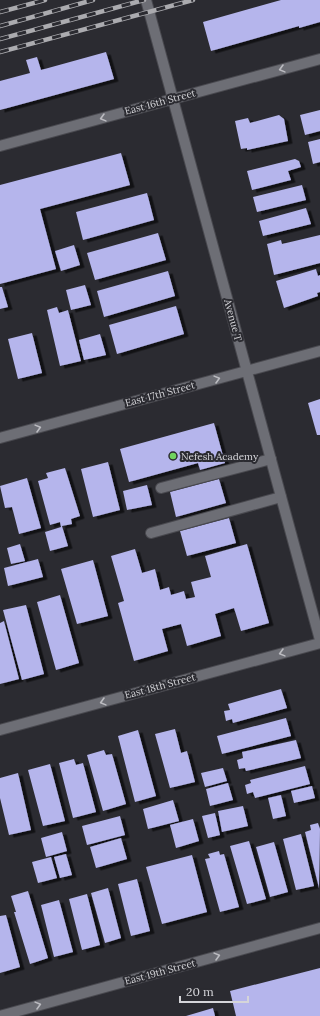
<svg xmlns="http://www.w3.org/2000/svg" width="320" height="1016" font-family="Lora,serif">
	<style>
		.building { fill: #b5b5ec; filter: url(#shadow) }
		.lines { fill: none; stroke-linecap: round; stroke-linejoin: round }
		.lane-casing { stroke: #49494f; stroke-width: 12 }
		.street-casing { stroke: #49494f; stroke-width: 12 }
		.lane { stroke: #6d6e75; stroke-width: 10 }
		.street { stroke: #6d6e75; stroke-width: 10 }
		.rail-casing { stroke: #ababaf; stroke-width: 4.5 }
		.rail { stroke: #2b2b31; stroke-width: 3; stroke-dasharray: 9; stroke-linecap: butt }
		.oneway { stroke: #bbbbc0 }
		.poi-dot { fill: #70d35f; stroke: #2b2b31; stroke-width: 1.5 }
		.labels { text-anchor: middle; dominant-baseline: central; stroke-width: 4; stroke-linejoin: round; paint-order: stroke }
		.street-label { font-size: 10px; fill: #d5d5d9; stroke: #2b2b31 }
		.poi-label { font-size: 10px; fill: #d5d5d9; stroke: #2b2b31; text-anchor: start }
	</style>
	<defs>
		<filter id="shadow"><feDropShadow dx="4.5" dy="2.5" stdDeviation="0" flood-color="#0009"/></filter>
	</defs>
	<rect width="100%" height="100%" fill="#2b2b31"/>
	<path class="building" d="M281 0H320V22L299 28V26L211 51 203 22Z
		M106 52 114 79 0 110V81L30 73 26 60 37 57 41 70Z
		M320 110V131L305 135 300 115Z
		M279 115 284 119 288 141 247 150V148L241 149 235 121 248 118 250 123Z
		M320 139V162L313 164 308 142Z
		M121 153 130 185 40 209 56 269 0 284V185Z
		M295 159 299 161 301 167 288 171 291 180 252 190 247 171Z
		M302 185 306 200 257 212 253 197Z
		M147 193 154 220 83 240 76 212Z
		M306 208 311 224 263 236 259 221Z
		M158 233 166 260 95 280 87 253Z
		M320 235V263L274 275 267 244 281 240 282 244Z
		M74 245 80 265 61 271 55 251Z
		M316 269 318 276 320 275V292L317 293 318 296 284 308 276 281Z
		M168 271 175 296 104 317 97 291Z
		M85 285 91 305 71 310 66 290Z
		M0 287H2L8 307 0 309Z
		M176 306 184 334 117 354 109 325Z
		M57 307 59 313 68 310 81 361 60 366 47 310Z
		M32 333 42 373 18 379 8 339Z
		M100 334 106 355 84 360 79 340Z
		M320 399V435H317L308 403Z
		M214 423 225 463 200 470 198 463 129 482 120 449Z
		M108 462 120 510 93 517 81 469Z
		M65 468 80 516 71 519 72 524 62 526 68 546 50 551 45 532 61 527 60 522 50 525 38 481 48 478 46 473Z
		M27 478 41 528 19 534 12 507 5 508 0 486Z
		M219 479 226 503 176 517 170 492Z
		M147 485 152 505 127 510 123 491Z
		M229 518 236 543 187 556 180 531Z
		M20 544 25 561 11 564 7 548Z
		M247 544 269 623 241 631 234 608 215 614 221 636 187 646 181 624 162 629 168 651 134 661 118 603 124 601 111 556 135 549 142 573 155 569 160 590 169 587 171 595 184 591 186 599 195 597 191 582 211 577 205 556Z
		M38 559 43 577 8 586 4 568Z
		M93 560 108 616 77 624 61 569Z
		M60 595 79 663 56 670 37 602Z
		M26 605 44 674 22 680 3 610Z
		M4 621 19 679 0 684V623Z
		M281 689 287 708 233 723 232 719 226 721 224 711 230 710 228 704Z
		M286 718 291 736 222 754 217 736Z
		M175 729 181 753 187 751 195 782 170 788 155 734Z
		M138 730 156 796 135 802 118 736Z
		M296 740 301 758 246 771 245 768 239 769 237 760 243 758 242 752Z
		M104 750 106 755 112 754 126 804 103 811 87 755Z
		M74 759 76 765 83 763 96 812 73 818 59 763Z
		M50 764 65 821 43 826 28 770Z
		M305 766 310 784 255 798 253 792 247 794 245 785 251 783 250 780Z
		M223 768 227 781 205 787 201 773Z
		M18 773 31 830 9 835 0 798V778Z
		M228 783 233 800 210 806 206 789Z
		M312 786 315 798 294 803 291 791Z
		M281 795 286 816 273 819 268 798Z
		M173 800 179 821 148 829 143 809Z
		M243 806 248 826 222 832 218 811Z
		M215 813 220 835 208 838 202 816Z
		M120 816 125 835 87 845 82 826Z
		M193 819 199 841 176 848 170 825Z
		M318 823 320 829 319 888 305 832 311 830 310 825Z
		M62 832 67 851 46 857 41 838Z
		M301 834 314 886 296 890 283 839Z
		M121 838 127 859 96 868 90 847Z
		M249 841 266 899 247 904 230 846Z
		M274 842 288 892 270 897 256 847Z
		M219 851 220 855 224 854 239 907 220 912 205 859 210 858 208 854Z
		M66 854 72 875 60 878 54 857Z
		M192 855 207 912 162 924 146 867Z
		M51 857 57 878 38 883 32 862Z
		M137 879 150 931 131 936 118 884Z
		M108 888 121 938 105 943 91 893Z
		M28 891 48 958 30 964 14 912H16L11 896Z
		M87 894 100 945 82 950 69 899Z
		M59 900 73 952 54 957 41 905Z
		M6 915 20 967 0 973V916Z
		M320 968V1016H236L230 991Z
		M213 1008 215 1016H186Z"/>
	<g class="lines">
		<g class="lane-casing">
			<path id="lane" d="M161 488 271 459
				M151 533 281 497"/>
		</g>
		<g class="street-casing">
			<path id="street" d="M146 0 320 640
				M0 146 320 59
				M0 438 320 351
				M0 730 320 643
				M0 1016 320 928"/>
		</g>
		<use href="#lane" class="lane"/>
		<use href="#street" class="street"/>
		<g class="rail-casing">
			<path id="rail" d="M0 12 45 0
				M0 26 93 0
				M0 39 144 0
				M0 52 193 0"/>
		</g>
		<use href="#rail" class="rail"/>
	</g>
	<defs><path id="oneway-chevron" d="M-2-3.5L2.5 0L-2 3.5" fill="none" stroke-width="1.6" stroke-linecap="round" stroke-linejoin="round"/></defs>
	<g class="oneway">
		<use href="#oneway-chevron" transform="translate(282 69) rotate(165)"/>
		<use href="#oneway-chevron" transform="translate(103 118) rotate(165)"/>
		<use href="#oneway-chevron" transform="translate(217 379) rotate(-15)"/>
		<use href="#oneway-chevron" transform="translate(38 428) rotate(-15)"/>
		<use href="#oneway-chevron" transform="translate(282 653) rotate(165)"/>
		<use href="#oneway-chevron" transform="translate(103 702) rotate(165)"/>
		<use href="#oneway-chevron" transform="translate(217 956) rotate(-15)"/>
		<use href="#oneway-chevron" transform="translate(38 1005) rotate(-15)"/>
	</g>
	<circle class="poi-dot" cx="173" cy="456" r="4"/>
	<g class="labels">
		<g class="street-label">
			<text transform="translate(160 102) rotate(-15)">East 16th Street</text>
			<text transform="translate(233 320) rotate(75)">Avenue T</text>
			<text transform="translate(160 394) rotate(-15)">East 17th Street</text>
			<text transform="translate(160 686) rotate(-15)">East 18th Street</text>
			<text transform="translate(160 972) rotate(-15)">East 19th Street</text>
		</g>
		<g class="poi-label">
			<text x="181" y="456">Nefesh Academy</text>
		</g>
	</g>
	<path d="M180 996v6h68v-6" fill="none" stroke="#d5d5d9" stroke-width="2"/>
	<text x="186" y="996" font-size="12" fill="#d5d5d9" stroke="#2b2b31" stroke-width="3" paint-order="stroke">20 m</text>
</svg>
